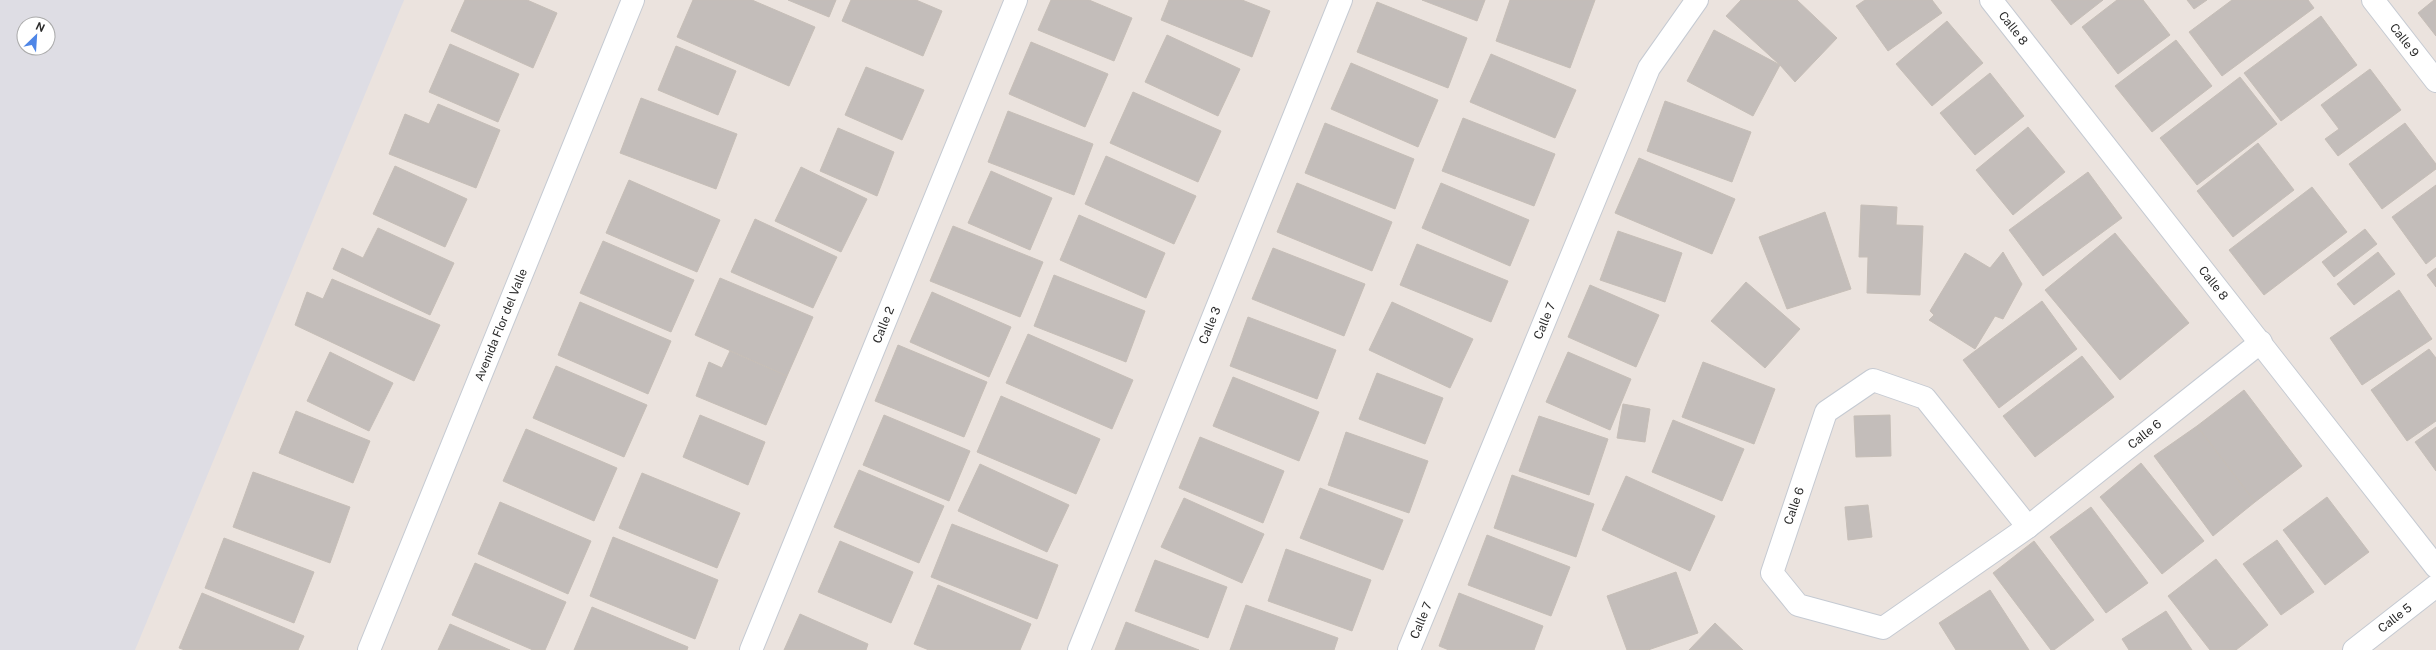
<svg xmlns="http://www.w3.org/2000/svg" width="2436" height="650" font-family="'Public Sans',sans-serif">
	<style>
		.industrial { fill: #dedde4; fill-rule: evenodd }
		.building { fill: #c3bdba; stroke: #c6beb7 }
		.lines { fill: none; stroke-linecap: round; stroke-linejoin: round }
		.minor-casing { stroke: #c5cad2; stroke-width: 24 }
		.minor { stroke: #fff; stroke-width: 22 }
		.labels { text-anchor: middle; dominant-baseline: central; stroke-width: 3; stroke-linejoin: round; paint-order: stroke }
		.street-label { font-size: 12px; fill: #2a2a2a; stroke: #fff }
	</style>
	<rect width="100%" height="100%" fill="#ebe3de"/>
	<path class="industrial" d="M0 0H404L135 650H0ZM24 24H48V48H24Z"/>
	<path class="building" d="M465 0H527L557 13 533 68 451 31Z
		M693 0H752L815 27 789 86 677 37Z
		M788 0H836L829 17Z
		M851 0H916L942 11 923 56 842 21Z
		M1051 0H1089L1132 18 1114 61 1038 30Z
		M1169 0H1242L1270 11 1252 57 1161 20Z
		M1422 0H1485L1477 21Z
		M1510 0H1595L1570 68 1496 41Z
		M1741 0H1797L1837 38 1795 82 1780 65 1726 16Z
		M1865 0H1932L1942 13 1888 51 1856 6Z
		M2051 0H2103L2071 25Z
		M2117 0H2143L2170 35 2118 74 2082 27Z
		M2187 0H2207L2194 9Z
		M2232 0H2308L2314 8 2222 76 2189 32Z
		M2434 0H2436V36L2418 13Z
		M1377 2 1467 38 1448 88 1357 52Z
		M2321 16 2357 65 2281 121 2244 73Z
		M1947 21 1983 63 1932 106 1896 64Z
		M1714 30 1780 65 1753 116 1687 81Z
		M1167 35 1240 69 1218 116 1145 82Z
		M2176 40 2212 86 2152 132 2115 86Z
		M1031 42 1108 74 1085 127 1009 94Z
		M450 44 519 74 498 122 429 92Z
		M676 46 736 71 718 115 658 90Z
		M1491 54 1576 90 1555 138 1470 102Z
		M1351 63 1438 100 1418 147 1331 109Z
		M866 67 924 90 902 140 845 115Z
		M2370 69 2401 110 2338 156 2325 139 2339 129 2321 105Z
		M1990 73 2024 116 1975 155 1940 113Z
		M2240 77 2277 124 2197 185 2160 138Z
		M1133 92 1221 131 1198 182 1110 143Z
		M641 98 737 134 716 189 620 153Z
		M1665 101 1751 132 1732 182 1647 151Z
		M438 104 500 130 476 188 389 154 405 114 429 124Z
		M1008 111 1093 144 1074 195 988 162Z
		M1463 118 1555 154 1534 206 1442 171Z
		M1325 123 1414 159 1395 209 1305 173Z
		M2405 123 2436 164V169L2382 209 2349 164Z
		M2028 127 2065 172 2013 215 1976 170Z
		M838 128 894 152 877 196 820 171Z
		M2258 143 2294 190 2233 237 2197 191Z
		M1106 156 1196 196 1174 244 1085 204Z
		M1639 158 1735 199 1712 254 1615 213Z
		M395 166 467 199 445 247 373 214Z
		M801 167 867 199 841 252 775 221Z
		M991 171 1052 198 1030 250 968 223Z
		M2088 172 2122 218 2043 276 2009 230Z
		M629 180 720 220 697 272 606 233Z
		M1297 183 1392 222 1372 271 1277 232Z
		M1441 183 1529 220 1510 266 1422 228Z
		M2436 185V256L2426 264 2392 217Z
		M2312 187 2347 232 2264 295 2229 250Z
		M1861 205 1897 207 1896 225 1923 226 1920 295 1867 293 1868 257H1859Z
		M1825 212 1851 289 1787 309 1759 237Z
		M1079 215 1165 253 1146 298 1060 260Z
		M755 219 837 257 813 308 731 272Z
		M953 226 1043 262 1020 317 930 281Z
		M378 228 454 263 430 315 333 269 342 248 363 258Z
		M2365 229 2377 244 2334 277 2322 262Z
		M1618 231 1682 253 1665 302 1600 280Z
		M2115 233 2189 323 2120 380 2045 290Z
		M603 241 694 280 671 332 580 293Z
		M1417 244 1508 281 1491 322 1400 285Z
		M1273 248 1365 284 1344 336 1252 299Z
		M2003 252 2022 284 2003 319 1995 316 1975 349 1929 320 1934 315 1930 311 1965 253 1990 268Z
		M2378 252 2395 274 2354 305 2337 284Z
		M2436 268V287L2427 275Z
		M1054 275 1145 311 1126 362 1034 326Z
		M720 278 813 317 787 376 695 335Z
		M332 279 440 325 414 381 295 325 307 292 323 299Z
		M1746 282 1800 329 1765 368 1711 321Z
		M1590 285 1659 315 1636 367 1568 337Z
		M2399 290 2432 339 2362 385 2330 338Z
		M932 292 1011 327 989 377 910 342Z
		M2042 301 2077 349 1999 408 1963 360Z
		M580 302 671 341 648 394 558 355Z
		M1392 302 1473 339 1450 388 1369 350Z
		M1248 317 1336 350 1317 399 1230 366Z
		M1028 334 1133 380 1112 429 1006 383Z
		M898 345 987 382 964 437 875 401Z
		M2429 349 2436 358V421L2407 441 2371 390Z
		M730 351 787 376 766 425 696 396 709 362 722 368Z
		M330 352 393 383 369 431 307 401Z
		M1568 352 1631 379 1610 430 1546 402Z
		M2082 356 2114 397 2035 457 2003 416Z
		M1703 362 1775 389 1754 444 1682 417Z
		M556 366 647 405 624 457 533 418Z
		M1377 373 1443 398 1425 444 1359 419Z
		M1233 377 1319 412 1299 461 1213 426Z
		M2244 390 2302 466 2255 502 2197 426Z
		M1001 396 1100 439 1076 494 977 452Z
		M1623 404 1650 409 1645 442 1617 438Z
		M296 411 370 441 353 483 279 453Z
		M700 415 765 442 748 485 683 457Z
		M884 415 970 451 949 501 863 465Z
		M1890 415 1891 456 1856 457 1854 416Z
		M1539 416 1608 439 1589 495 1519 471Z
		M1673 420 1744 449 1722 501 1652 472Z
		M2197 426 2255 502 2213 536 2154 456Z
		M2436 427V471L2415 442Z
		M526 429 617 468 594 521 503 481Z
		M1346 432 1428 461 1409 513 1328 485Z
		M1200 437 1284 471 1263 523 1179 488Z
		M2141 463 2204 541 2162 574 2100 497Z
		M980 464 1069 505 1047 552 958 511Z
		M859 470 944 506 919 563 834 527Z
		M253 472 350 507 330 563 233 527Z
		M642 473 740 513 717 568 619 528Z
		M1512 475 1594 504 1576 557 1494 528Z
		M1626 476 1715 516 1690 571 1602 530Z
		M1320 488 1403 520 1383 570 1300 538Z
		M2327 497 2369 552 2325 585 2283 530Z
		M1184 498 1264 534 1242 583 1161 547Z
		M500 502 591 541 568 594 478 554Z
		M1868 505 1872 537 1848 540 1845 507Z
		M2091 507 2148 583 2106 613 2050 537Z
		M952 524 1058 565 1037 619 931 577Z
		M1487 535 1570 567 1551 616 1468 585Z
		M613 537 718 580 695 639 590 596Z
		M224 538 314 572 294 623 205 588Z
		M2277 540 2314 592 2281 615 2243 564Z
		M840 541 913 572 891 623 818 592Z
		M2034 541 2094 620 2054 650H2051L1993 573Z
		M1286 549 1371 580 1352 631 1268 601Z
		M2216 559 2268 625 2236 650H2210L2168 596Z
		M1155 560 1227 587 1208 638 1135 611Z
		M475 563 566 602 545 650H533L452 615Z
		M1676 572 1698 633 1648 650H1627L1607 596Z
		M938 585 1031 624 1020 650H929L914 644Z
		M1990 590 2029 650H1956L1939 623Z
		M202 593 304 636 298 650H185L179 648Z
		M1459 593 1543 626 1534 650H1449L1439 646Z
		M1246 605 1338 638 1334 650H1230Z
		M592 607 688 647 687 650H574Z
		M2166 611 2192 650H2129L2122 639Z
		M800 614 868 644 866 650H784Z
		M1126 622 1199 650H1115Z
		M1715 623 1743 650H1689Z
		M450 624 510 650H438Z"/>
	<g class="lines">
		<g class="minor-casing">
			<g id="minor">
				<path id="s1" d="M1991 0 2436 567"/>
				<path id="s2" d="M2373 0 2436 81"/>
				<path d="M1873 380 1925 398 2028 527 1883 628 1798 605 1772 573 1826 412Z"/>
				<path id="s3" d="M2028 527 2261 342"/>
				<path id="s4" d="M369 650 633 0"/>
				<path id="s5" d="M751 650 1016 0"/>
				<path id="s6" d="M1079 650 1341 0"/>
				<path id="s7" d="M1409 650 1649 68 1697 0"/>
				<path id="s8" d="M2354 650 2436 586"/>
			</g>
		</g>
		<use href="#minor" class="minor"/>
	</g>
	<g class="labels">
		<g class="street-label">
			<text stroke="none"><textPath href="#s1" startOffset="36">Calle 8</textPath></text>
			<text stroke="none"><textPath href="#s2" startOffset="51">Calle 9</textPath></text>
			<text stroke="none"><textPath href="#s1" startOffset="360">Calle 8</textPath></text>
			<text stroke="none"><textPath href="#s7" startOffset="356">Calle 7</textPath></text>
			<text stroke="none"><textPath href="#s4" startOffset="351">Avenida Flor del Valle</textPath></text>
			<text stroke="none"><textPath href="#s5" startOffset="351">Calle 2</textPath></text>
			<text stroke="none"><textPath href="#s6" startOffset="350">Calle 3</textPath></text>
			<text stroke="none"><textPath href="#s3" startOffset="149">Calle 6</textPath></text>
			<text transform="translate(1794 506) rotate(-71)">Calle 6</text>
			<text stroke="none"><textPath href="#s8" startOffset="52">Calle 5</textPath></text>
			<text stroke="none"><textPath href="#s7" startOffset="32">Calle 7</textPath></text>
		</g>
	</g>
	<g transform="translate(36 36) rotate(25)"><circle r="19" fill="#ffffff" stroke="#aaaaaa"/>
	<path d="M0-3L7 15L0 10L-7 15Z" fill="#4e86e7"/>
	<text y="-6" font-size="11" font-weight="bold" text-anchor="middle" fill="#2a2a2a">N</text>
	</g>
</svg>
